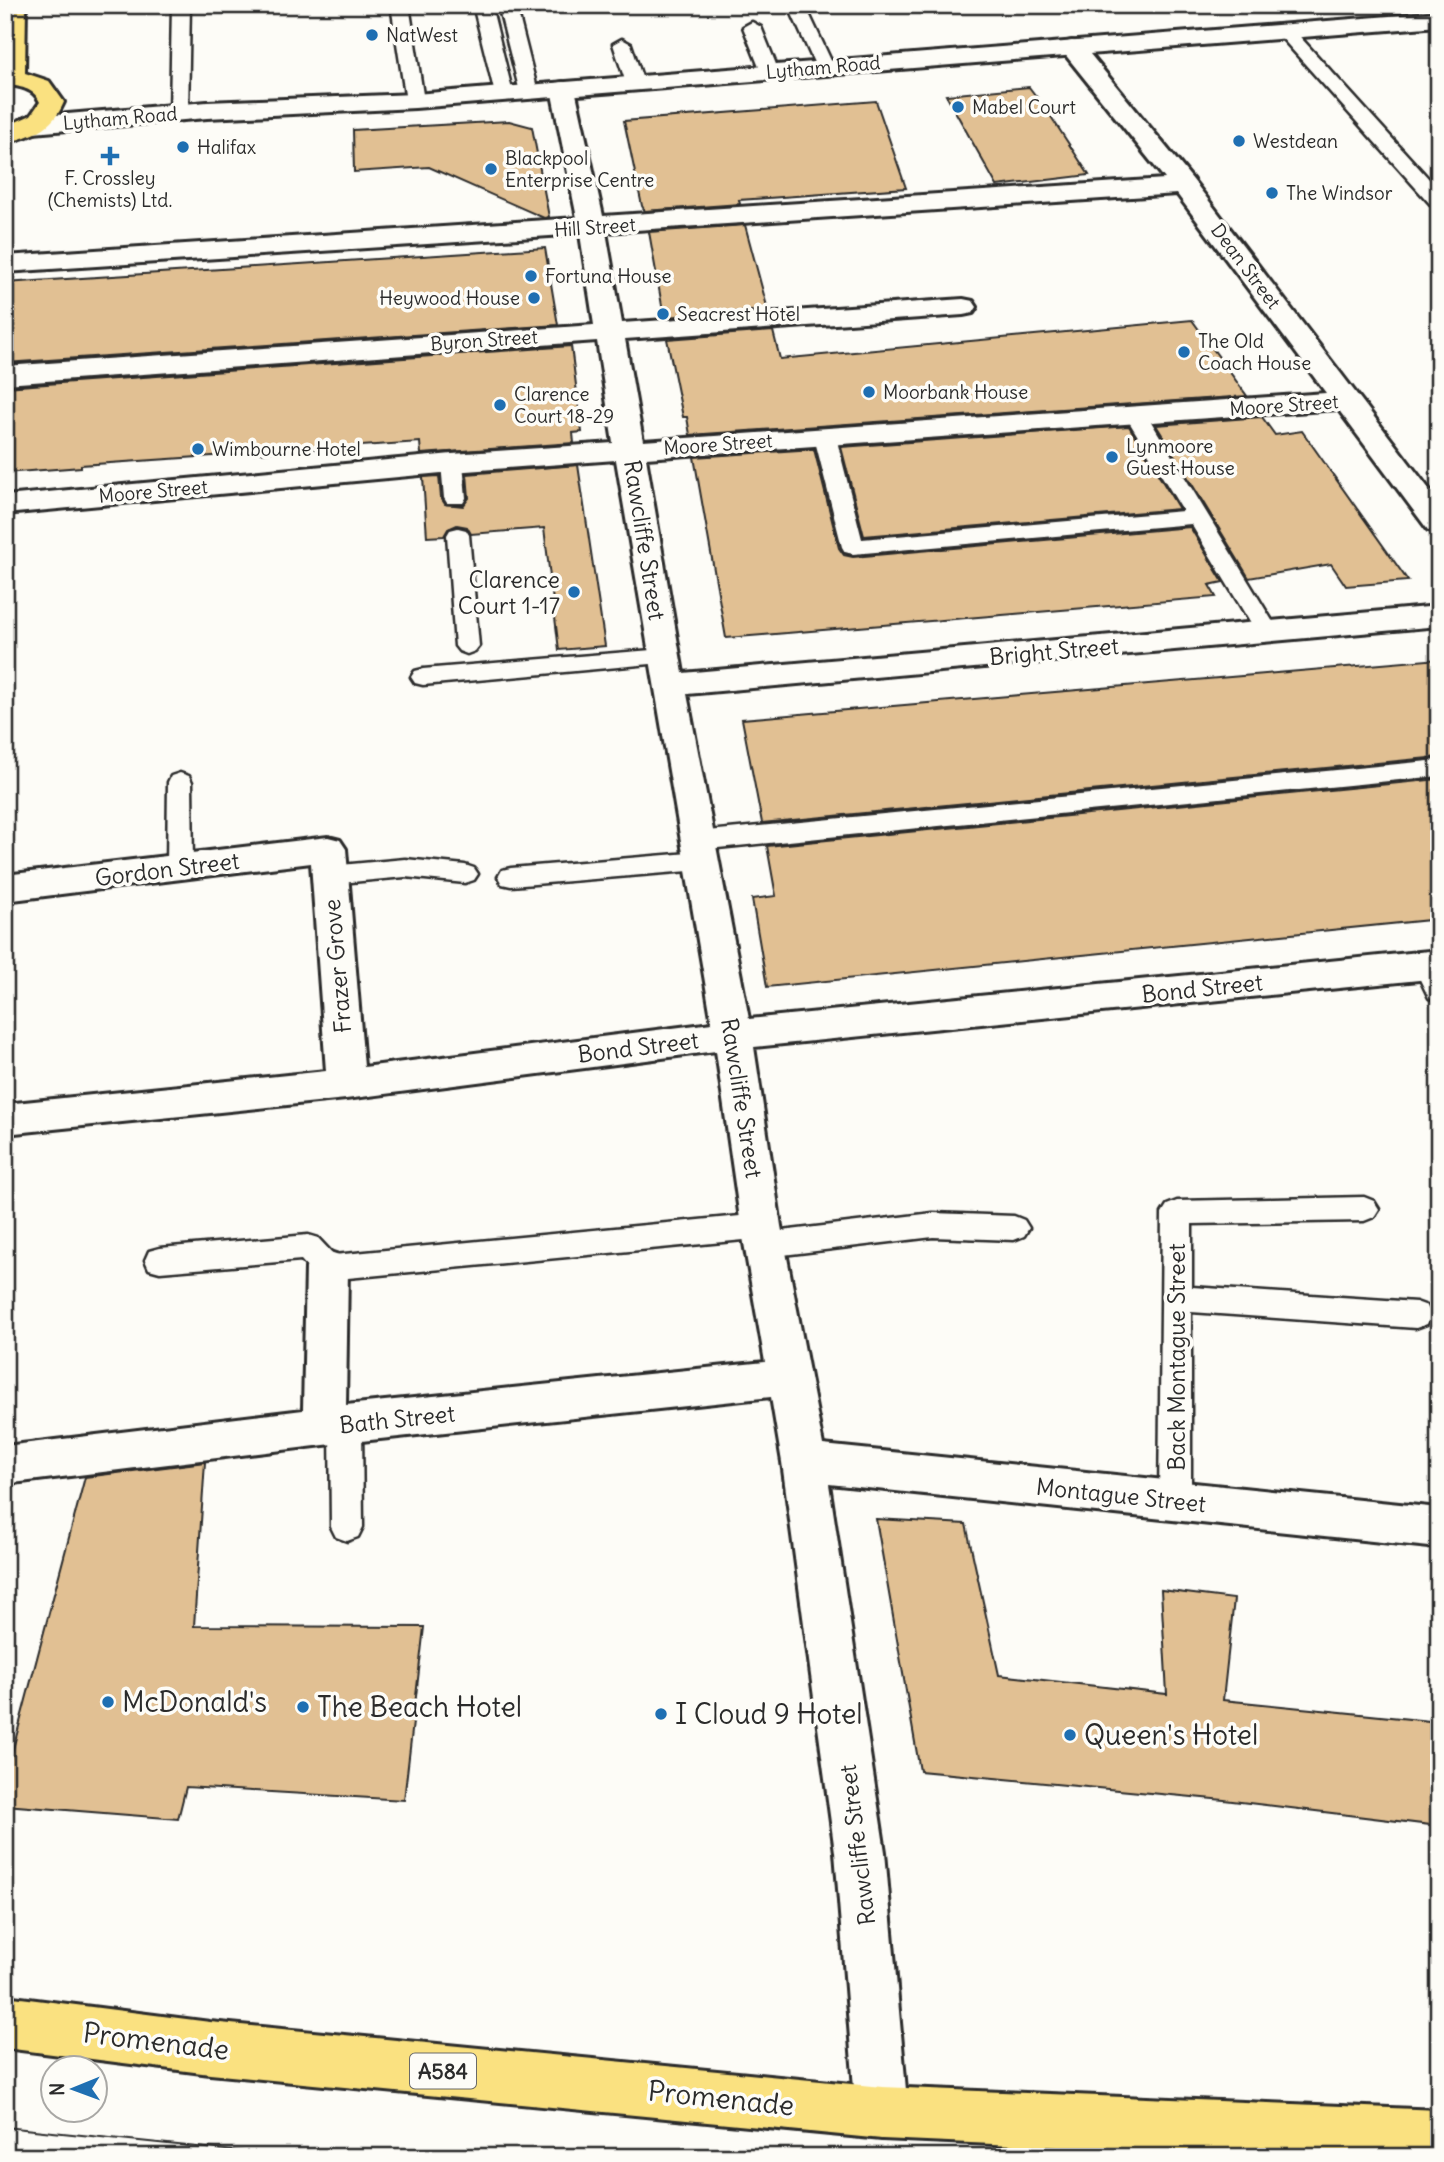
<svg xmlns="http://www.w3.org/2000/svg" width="1444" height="2162" font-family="Delius,sans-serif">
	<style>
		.building { fill: #e1c093; stroke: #2b2b2b; stroke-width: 2 }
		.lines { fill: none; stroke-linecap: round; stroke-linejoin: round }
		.lane-casing { stroke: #2b2b2b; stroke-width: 5 }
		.street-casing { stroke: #2b2b2b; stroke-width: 6 }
		.secondary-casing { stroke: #2b2b2b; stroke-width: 6 }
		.primary-casing { stroke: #2b2b2b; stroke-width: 6 }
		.highway-casing { stroke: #2b2b2b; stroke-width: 6 }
		.lane { fill: #fdfcf7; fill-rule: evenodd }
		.street { fill: #fdfcf7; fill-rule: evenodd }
		.secondary { fill: #fdfcf7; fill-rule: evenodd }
		.primary { fill: #fae180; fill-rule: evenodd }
		.highway { fill: #fae180; fill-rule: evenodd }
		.tram { stroke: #2b2b2b; stroke-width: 2 }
		.poi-dot { fill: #1f6fb2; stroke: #fdfcf7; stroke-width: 2.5 }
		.labels { text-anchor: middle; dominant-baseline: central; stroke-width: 7; stroke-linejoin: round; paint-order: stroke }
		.far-poi-label { font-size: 19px; fill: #2b2b2b; stroke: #fdfcf7; text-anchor: start }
		.far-street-label { font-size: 19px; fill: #2b2b2b; stroke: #fdfcf7 }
		.shield { fill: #fdfcf7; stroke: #6a6a68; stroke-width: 2 }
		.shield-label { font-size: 21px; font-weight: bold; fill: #2b2b2b }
		.street-label { font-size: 23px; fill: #2b2b2b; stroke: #fdfcf7 }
		.poi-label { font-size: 23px; fill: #2b2b2b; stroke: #fdfcf7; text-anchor: end }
		.near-poi-label { font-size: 28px; fill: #2b2b2b; stroke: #fdfcf7; text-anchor: start }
		.near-street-label { font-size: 28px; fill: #2b2b2b; stroke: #fdfcf7 }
	</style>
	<rect width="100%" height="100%" fill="#fdfcf7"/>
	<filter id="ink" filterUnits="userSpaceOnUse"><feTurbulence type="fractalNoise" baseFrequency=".0143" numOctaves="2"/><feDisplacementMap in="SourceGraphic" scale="14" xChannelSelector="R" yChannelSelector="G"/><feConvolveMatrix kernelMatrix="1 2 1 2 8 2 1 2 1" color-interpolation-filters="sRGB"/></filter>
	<g filter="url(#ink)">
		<path class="building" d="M1029 87 1048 112 1089 175 997 186 946 95Z
			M876 101 906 188 739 200 740 204 645 211 642 206 624 121Z
			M509 121 532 127 549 217 544 218 429 167 354 172 353 130Z
			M745 225 768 310 664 317 649 232Z
			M545 248 558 325 5 363V283Z
			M1192 320 1247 396 690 435 687 417H683L667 339 773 331 780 359Z
			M571 346 582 432 573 433 574 443 421 454 420 442 81 465V467L5 473V387Z
			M1262 417 1275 435 1302 431 1408 581 1346 586 1331 564 1249 578 1156 425Z
			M1129 426 1179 509 864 536 841 447Z
			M814 449 839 548 844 555 853 557 1190 527 1223 582 1209 585 1216 597 726 638 694 457Z
			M578 465 605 646 559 650 544 528 471 534 467 527 457 525 448 529 444 536 427 537 423 477 439 476 441 498 445 504 463 506 469 498 467 474Z
			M1439 659V757L762 823 742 719Z
			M1439 779V919L767 987 752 899 776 896 767 846Z
			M205 1462 194 1626 424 1627 404 1800 186 1787 178 1819 5 1805V1779L85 1477Z
			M876 1519 966 1524 999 1675 1167 1694 1161 1590 1234 1599 1223 1700 1439 1722V1826L1224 1800 920 1771Z"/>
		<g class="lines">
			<g class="lane-casing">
				<path id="lane" d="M172 5H190L188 114 179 119 170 114Z
					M391 5H409L424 101 421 105 415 106 406 101Z
					M473 5H491L513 94 510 98H498L495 94Z
					M498 5H516L538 92 535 96H523L520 92Z
					M788 5H805L834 67 831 71H819L816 67Z
					M752 22 761 27 779 72 776 76 770 77 761 72 743 27Z
					M1286 27 1292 28 1439 190V208L1432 206 1280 36 1277 32Z
					M622 39 631 44 644 83 641 87 635 88 626 83 613 44Z
					M1136 409 1144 410 1147 415 1279 632 1275 637 1267 640 1259 637 1191 524 853 554 845 552 842 547 814 437 817 432H833L836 437 862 539 1183 511 1125 415 1128 410Z
					M452 456 460 458 463 463 466 498 463 503H447L444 498 441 463 444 458Z
					M458 528 466 530 469 535 479 646 475 651 467 654 459 651 455 646 447 535 450 530Z
					M664 649 672 652 676 657 672 662 423 685 415 683 411 677 415 671 423 669Z
					M1439 760V776L698 850 689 847 685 841 689 835 698 832Z
					M180 773 189 776 192 782 193 867 189 873 180 876 171 873 167 867 168 782 171 776Z
					M701 852 710 855 714 861 710 867 701 870 511 886 502 884 498 877 502 870 511 868Z
					M405 859 465 865 474 868 478 874 474 880 465 883 405 877 330 884 321 881 317 875 321 869 330 866Z
					M1426 955 1435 958 1439 964V1001L1429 998 1413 965 1417 958Z
					M1364 1197 1374 1201 1379 1209 1374 1217 1364 1221 1192 1224V1287L1416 1302 1427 1306 1431 1315 1427 1324 1416 1328 1191 1312V1501L1186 1511 1175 1515 1164 1511 1159 1501 1162 1213 1167 1205 1177 1201Z
					M933 1213 1014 1216 1024 1220 1029 1228 1024 1236 1014 1240 933 1237 766 1257 756 1254 751 1245 754 1239 327 1280 316 1277 301 1260 160 1272 149 1269 145 1260 149 1251 160 1248 308 1235 318 1238 334 1255 761 1214 771 1218 776 1226 773 1232Z
					M346 1410 357 1414 362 1424 363 1527 358 1537 347 1541 336 1537 331 1527 330 1424 335 1414Z"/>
			</g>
			<g class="street-casing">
				<path id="street" d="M1072 41 1081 43 1193 180 1439 502V532L1428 530 1338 409 646 458 683 673 1439 606V626L687 694 749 1019 1439 950V978L754 1047 781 1226 823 1445 1439 1508V1548L829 1484 885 1852 908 2113 901 2132 882 2139 863 2132 856 2113 835 1852 782 1462 771 1397 324 1445 5 1484V1446L303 1410 306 1268 312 1256 327 1251 342 1256 348 1268 346 1405 765 1362 741 1226 716 1051 346 1099 5 1134V1104L326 1071 311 863 5 901V875L328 837 340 840 346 849 364 1067 712 1023 616 460 452 472 5 514V496L452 454 613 443 597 341 5 384V366L594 325 580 234 5 272V256L577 218 551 89 554 84 563 82 572 84 575 89 603 216 1165 179 1060 48 1063 43ZM1177 194 1326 393 643 441 625 339 963 315 973 313 977 307 973 301 963 299 622 323 606 232Z"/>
			</g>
			<g class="secondary-casing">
				<path id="secondary" d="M1439 12V26L415 108 207 118 33 133 24 130 20 125 24 120 33 117 207 102 415 94Z"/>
			</g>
			<g class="primary-casing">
				<path id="primary" d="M5 1996 210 2022 882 2087 1439 2110V2157H1282L882 2139 210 2074 5 2048Z"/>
			</g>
			<g class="highway-casing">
				<path id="highway" d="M5 5H26L25 73 49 81 64 102C53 129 32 136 5 143V127L31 115 40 102C34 88 19 86 5 85Z"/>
			</g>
			<use href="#lane" class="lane"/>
			<use href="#street" class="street"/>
			<use href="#secondary" class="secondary"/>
			<use href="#primary" class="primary"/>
			<use href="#highway" class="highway"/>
			<path class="tram" d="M5 2127 293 2157"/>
		</g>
	</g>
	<g class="poi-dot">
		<circle cx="372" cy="35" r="7"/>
		<circle cx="958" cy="107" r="7"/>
		<circle cx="1239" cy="141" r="7"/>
		<circle cx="183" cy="147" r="7"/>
		<path d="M106.5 145.5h7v7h7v7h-7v7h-7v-7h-7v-7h7z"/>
		<circle cx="491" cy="169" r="7"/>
		<circle cx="1272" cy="193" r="7"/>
		<circle cx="531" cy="276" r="7"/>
		<circle cx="534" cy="298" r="7"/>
		<circle cx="663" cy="314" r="7"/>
		<circle cx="1184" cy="352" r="7"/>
		<circle cx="869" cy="392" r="7"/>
		<circle cx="500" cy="405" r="7"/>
		<circle cx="198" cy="449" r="7"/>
		<circle cx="1112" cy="457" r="7"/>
		<circle cx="574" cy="592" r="7"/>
		<circle cx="108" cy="1702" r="7"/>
		<circle cx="303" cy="1707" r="7"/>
		<circle cx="661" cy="1714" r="7"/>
		<circle cx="1070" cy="1735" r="7"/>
	</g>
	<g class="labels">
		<g class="far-poi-label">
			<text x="386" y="35">NatWest</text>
			<text x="972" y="107">Mabel Court</text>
			<text x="1253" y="141">Westdean</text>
			<text x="197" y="147">Halifax</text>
			<text x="505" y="158">Blackpool<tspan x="505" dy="22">Enterprise Centre</tspan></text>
			<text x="110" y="178" text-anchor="middle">F. Crossley<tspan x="110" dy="22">(Chemists) Ltd.</tspan></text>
			<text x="1286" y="193">The Windsor</text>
			<text x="545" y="276">Fortuna House</text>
			<text x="520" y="298" text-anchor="end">Heywood House</text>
			<text x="677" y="314">Seacrest Hotel</text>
			<text x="1198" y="341">The Old<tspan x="1198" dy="22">Coach House</tspan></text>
			<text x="883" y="392">Moorbank House</text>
			<text x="514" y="394">Clarence<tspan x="514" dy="22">Court 18-29</tspan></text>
			<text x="1126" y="446">Lynmoore<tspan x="1126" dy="22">Guest House</tspan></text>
			<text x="212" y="449">Wimbourne Hotel</text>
		</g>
		<g class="far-street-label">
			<text transform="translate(823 67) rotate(-5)">Lytham Road</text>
			<text transform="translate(120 118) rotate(-5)">Lytham Road</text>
			<text transform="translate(595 227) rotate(-4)">Hill Street</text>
			<text transform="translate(1246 266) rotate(53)">Dean Street</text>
			<text transform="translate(484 340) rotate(-4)">Byron Street</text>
			<text transform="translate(1284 405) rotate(-4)">Moore Street</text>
			<text transform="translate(718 444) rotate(-4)">Moore Street</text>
			<text transform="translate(153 491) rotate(-5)">Moore Street</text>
		</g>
		<rect class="shield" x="410" y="2053.5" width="66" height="35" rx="5"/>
		<g class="shield-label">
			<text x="443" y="2071">A584</text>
		</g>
		<g class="street-label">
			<text transform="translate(645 540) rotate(81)">Rawcliffe Street</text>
			<text transform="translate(1054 651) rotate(-5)">Bright Street</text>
			<text transform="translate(167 869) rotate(-7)">Gordon Street</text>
			<text transform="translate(337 966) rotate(-95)">Frazer Grove</text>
			<text transform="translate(1202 988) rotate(-6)">Bond Street</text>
			<text transform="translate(638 1047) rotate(-7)">Bond Street</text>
			<text transform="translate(742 1098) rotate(81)">Rawcliffe Street</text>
			<text transform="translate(1176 1357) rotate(-90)">Back Montague Street</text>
			<text transform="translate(397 1419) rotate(-6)">Bath Street</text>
			<text transform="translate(1121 1495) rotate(6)">Montague Street</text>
			<text transform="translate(857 1845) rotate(-97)">Rawcliffe Street</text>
		</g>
		<g class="poi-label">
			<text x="560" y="579">Clarence<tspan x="560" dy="26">Court 1-17</tspan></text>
		</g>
		<g class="near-poi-label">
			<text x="122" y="1702">McDonald's</text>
			<text x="317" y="1707">The Beach Hotel</text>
			<text x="675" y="1714">I Cloud 9 Hotel</text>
			<text x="1084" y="1735">Queen's Hotel</text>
		</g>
		<g class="near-street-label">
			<text transform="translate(156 2041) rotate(7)">Promenade</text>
			<text transform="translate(721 2098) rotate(6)">Promenade</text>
		</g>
	</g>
	<rect width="1444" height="2162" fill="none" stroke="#fdfcf7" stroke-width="28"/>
	<rect x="14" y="14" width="1416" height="2134" fill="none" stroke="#2b2b2b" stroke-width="2.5" filter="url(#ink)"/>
	<g transform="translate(74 2089) rotate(269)"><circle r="33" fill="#fdfcf7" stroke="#a9a8a5" stroke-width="2"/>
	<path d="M0-5L12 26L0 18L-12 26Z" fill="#1f6fb2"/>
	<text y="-10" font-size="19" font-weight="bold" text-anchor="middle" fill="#2b2b2b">N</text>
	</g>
</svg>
